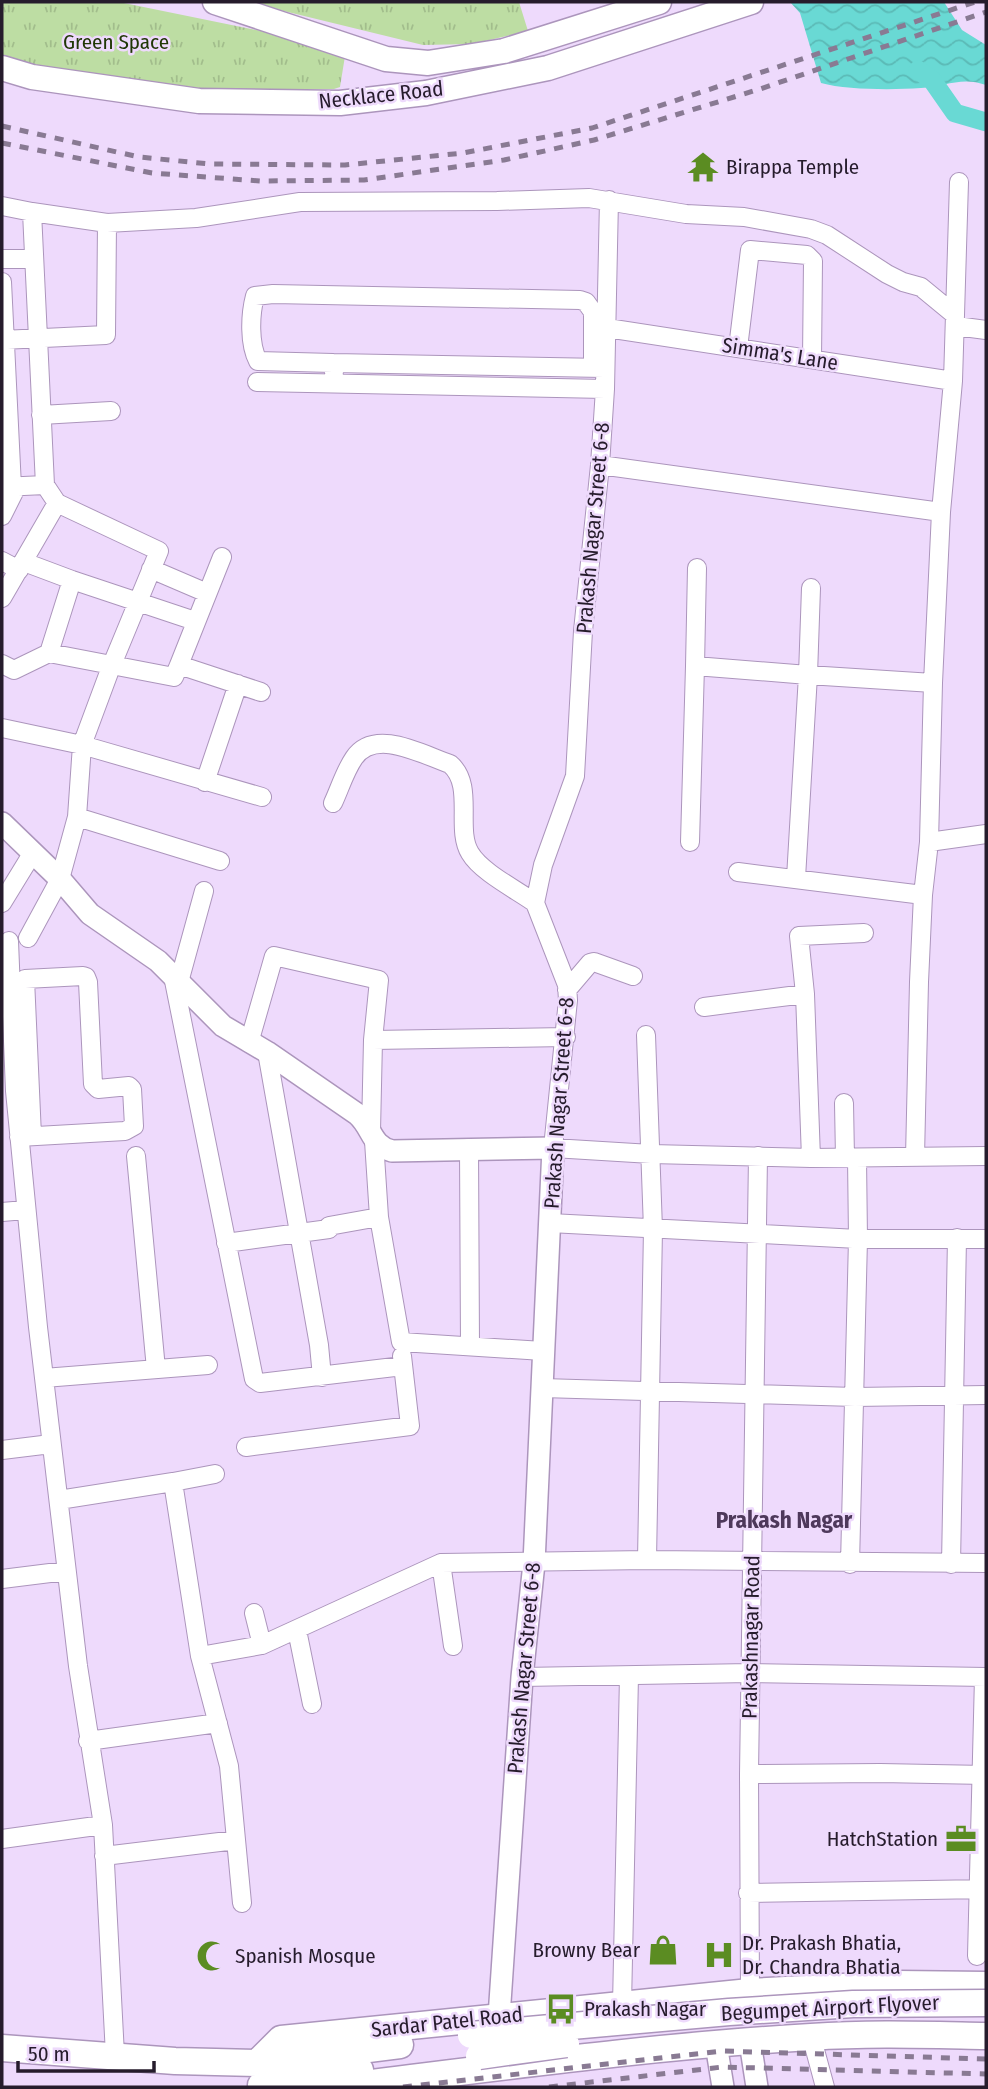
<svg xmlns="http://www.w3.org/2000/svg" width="988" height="2089" font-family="'Fira Sans Condensed',sans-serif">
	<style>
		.park { fill: url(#park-tufts) }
		.water { fill: url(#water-waves) }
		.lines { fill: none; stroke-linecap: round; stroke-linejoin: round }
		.canal { stroke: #69d9d4; stroke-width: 19 }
		.minor-casing { stroke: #ac95bc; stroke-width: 20 }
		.tertiary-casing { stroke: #ac95bc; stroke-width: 24 }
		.secondary-casing { stroke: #ac95bc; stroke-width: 27 }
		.primary-casing { stroke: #ac95bc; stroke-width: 29 }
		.minor { stroke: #fff; stroke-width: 18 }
		.tertiary { stroke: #fff; stroke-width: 21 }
		.secondary { stroke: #fff; stroke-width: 24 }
		.primary { stroke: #fff; stroke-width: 26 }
		.rail { stroke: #897a93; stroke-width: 5; stroke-dasharray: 9 9; stroke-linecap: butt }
		.primary-bridge-casing { stroke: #ac95bc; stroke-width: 29; stroke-linecap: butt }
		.primary-bridge { stroke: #fff; stroke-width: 26 }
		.labels { text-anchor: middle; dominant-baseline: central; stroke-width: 5; stroke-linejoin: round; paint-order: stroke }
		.park-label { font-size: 21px; fill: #203705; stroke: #eedafc }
		.street-label { font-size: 21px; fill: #261c2c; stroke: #eedafc }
		.poi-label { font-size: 21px; fill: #261c2c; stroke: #eedafc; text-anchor: start }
		.neighbourhood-label { font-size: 23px; font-weight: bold; fill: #4e395b; stroke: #eedafc }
	</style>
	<defs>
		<pattern id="park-tufts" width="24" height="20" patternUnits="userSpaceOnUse" patternTransform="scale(1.75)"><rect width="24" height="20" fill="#bddda3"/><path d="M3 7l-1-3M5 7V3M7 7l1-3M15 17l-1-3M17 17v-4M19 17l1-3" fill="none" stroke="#a2bd8c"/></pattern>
		<pattern id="water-waves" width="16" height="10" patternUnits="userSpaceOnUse" patternTransform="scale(1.75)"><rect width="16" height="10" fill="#69d9d4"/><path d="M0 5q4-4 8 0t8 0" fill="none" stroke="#5bbab6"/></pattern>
	</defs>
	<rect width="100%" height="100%" fill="#eedafc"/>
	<path class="park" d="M2 2H119L295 38 345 56 340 87 334 89 165 90 2 61Z
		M247 2H519L528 31 472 44 423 45Z"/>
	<path class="water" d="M790 2H944L962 30 986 45V85C961 76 945 87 921 88 893 90 846 90 821 83L800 13Z"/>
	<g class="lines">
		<path class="canal" d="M918 70 932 80 955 113 986 122"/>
		<g class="minor-casing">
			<path id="minor" d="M609 200 605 389 600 465 583 631 575 776 543 865 535 903 567 985 568 1000 553 1148 651 1154 811 1158 986 1156
				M2 206 32 212 107 223 196 218 300 202 497 201 589 198 686 214 744 217 811 229 827 235 887 274 903 282 921 287 955 315
				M32 212 45 485
				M2 259H34
				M2 282 12 487
				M956 326 986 330
				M607 328 953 381
				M2 340 106 335 107 223
				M738 348 750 250 807 255 813 261 812 359
				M333 363 258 361C249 344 250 315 255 296L273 294 580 300 586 302 593 312V368
				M334 372 333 363 604 368
				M257 382 605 389
				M41 415 111 411
				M600 465 941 512
				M2 487 45 485 57 503 159 551 111 667 82 745 77 817 60 879 28 938
				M2 516 17 486
				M2 561 19 570
				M24 562 72 580 195 621
				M151 569 207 593
				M811 588 808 675 933 683
				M2 598 57 503
				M49 653 72 580
				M2 664 14 670 49 653 174 677 179 665 261 692
				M179 665 222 557
				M695 666 697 568
				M2 728 82 745 262 797
				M205 782 238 684
				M333 803C340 788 345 771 354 758 375 727 423 755 450 764 475 785 455 829 470 853 481 872 517 890 535 903
				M77 817 220 861
				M690 842 695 666 808 675 796 878
				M929 842 986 834
				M738 872 923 895
				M2 903 32 854
				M9 941 15 1091 38 1327 78 1666 103 1825 115 2055
				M173 976 254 1379 260 1383 403 1366
				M179 982 204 891
				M567 990 590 963 594 962 633 976
				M704 1007 805 994
				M646 1035 653 1229 647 1560
				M373 1040 566 1037
				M249 1043 274 956 379 980 373 1040 371 1131
				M267 1052 319 1345 322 1377
				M844 1103 845 1158
				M19 1137 125 1131 134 1126 132 1089 129 1086 98 1089 93 1084 88 982 86 977 83 976 25 979 32 1136
				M374 1141 379 1217 401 1342 543 1351
				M469 1148 470 1346
				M136 1156 156 1369
				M915 1157 919 982 923 895 929 842 933 683 941 512 953 381 959 182
				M811 1158 805 994 799 936 864 933
				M2 1212 25 1210
				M550 1223 858 1239H986
				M226 1243 329 1229V1226L379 1217
				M44 1378 208 1365
				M542 1388 855 1397 986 1395
				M246 1447 410 1426 402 1356
				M2 1450 51 1444
				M173 1482 215 1474
				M59 1500 173 1482 200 1656 229 1766 242 1903
				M441 1563 453 1646
				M850 1564 858 1239 857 1158
				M951 1564 957 1238
				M2 1579 66 1571
				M254 1613 262 1645
				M297 1630 312 1704
				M200 1656 262 1645 441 1563 647 1560 986 1563
				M522 1677 750 1673 986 1677
				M88 1741 218 1723
				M749 1774 880 1773 986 1775
				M2 1839 103 1825
				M104 1856 236 1840
				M748 1893 986 1889
				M977 1956 984 1677
				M750 1992 749 1774 758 1156
				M622 2005 629 1676
				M815 2050 825 2087"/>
		</g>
		<g class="tertiary-casing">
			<path id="tertiary" d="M2 823 60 879 90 914 158 961 223 1026 267 1052 357 1114C373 1128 370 1145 392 1151L553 1148 534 1563 522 1677 499 2017
				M750 2042 757 2087
				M716 2044 723 2087"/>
		</g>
		<g class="secondary-casing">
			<path id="secondary" d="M215 2 386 59 428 63 504 51 659 2
				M2 68 32 77 199 101 340 103 426 93 548 68 751 2"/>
		</g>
		<g class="primary-casing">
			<path id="primary" d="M2 2048 175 2061 257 2063 281 2039 750 1992 899 1984 986 1985
				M257 2063 400 2045
				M261 2085 360 2070
				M337 2087C495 2068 653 2046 811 2037 870 2033 928 2035 986 2036"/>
		</g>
		<use href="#minor" class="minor"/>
		<use href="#tertiary" class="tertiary"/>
		<use href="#secondary" class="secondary"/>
		<use href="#primary" class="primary"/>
		<path class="rail" d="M2 126 139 157 210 164 345 165 463 153 592 128 975 2
			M2 143 152 173 260 181 364 180 504 160 594 140 760 89 986 12
			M403 2087 722 2051 986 2059
			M549 2087 722 2067 986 2074"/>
		<g class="primary-bridge-casing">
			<path id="primary-bridge" d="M471 2035 729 2012 853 2004 986 2003
				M479 2056 566 2044"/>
		</g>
		<use href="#primary-bridge" class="primary-bridge"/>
	</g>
	<defs>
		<g id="temple-bare" transform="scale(2.415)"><path d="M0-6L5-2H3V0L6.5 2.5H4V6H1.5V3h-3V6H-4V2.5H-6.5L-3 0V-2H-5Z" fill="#5b8c22" stroke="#eedafc" stroke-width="2.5" paint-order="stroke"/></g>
		<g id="office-bare" transform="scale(2.415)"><path d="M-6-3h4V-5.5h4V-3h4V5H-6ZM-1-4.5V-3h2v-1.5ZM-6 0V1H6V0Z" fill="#5b8c22" stroke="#eedafc" stroke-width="2.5" paint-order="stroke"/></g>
		<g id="shop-bare" transform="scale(2.415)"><path d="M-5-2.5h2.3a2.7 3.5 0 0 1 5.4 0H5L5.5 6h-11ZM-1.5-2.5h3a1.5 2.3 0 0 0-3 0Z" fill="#5b8c22" stroke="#eedafc" stroke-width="2.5" paint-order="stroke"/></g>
		<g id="hospital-bare" transform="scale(2.415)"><path d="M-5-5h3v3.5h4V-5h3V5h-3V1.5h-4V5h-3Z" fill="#5b8c22" stroke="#eedafc" stroke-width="2.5" paint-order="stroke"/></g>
		<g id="mosque-bare" transform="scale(2.415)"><path d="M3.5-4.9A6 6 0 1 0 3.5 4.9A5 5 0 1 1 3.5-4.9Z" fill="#5b8c22" stroke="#eedafc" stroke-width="2.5" paint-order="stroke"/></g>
		<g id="bus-bare" transform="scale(2.415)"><path d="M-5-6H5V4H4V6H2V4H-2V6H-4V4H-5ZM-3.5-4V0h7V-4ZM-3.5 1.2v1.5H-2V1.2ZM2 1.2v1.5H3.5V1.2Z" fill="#5b8c22" stroke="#eedafc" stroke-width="2.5" paint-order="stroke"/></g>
	</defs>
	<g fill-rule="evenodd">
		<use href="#temple-bare" x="703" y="167"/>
		<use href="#office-bare" x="961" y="1839"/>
		<use href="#shop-bare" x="663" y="1950"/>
		<use href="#hospital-bare" x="719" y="1955"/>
		<use href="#mosque-bare" x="212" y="1956"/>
		<use href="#bus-bare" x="561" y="2009"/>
	</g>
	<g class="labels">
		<g class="park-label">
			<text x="116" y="42">Green Space</text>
		</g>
		<g class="street-label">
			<text transform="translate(381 95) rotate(-6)">Necklace Road</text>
			<text transform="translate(780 354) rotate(9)">Simma's Lane</text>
			<text transform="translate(593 528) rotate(-85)">Prakash Nagar Street 6-8</text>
			<text transform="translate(559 1103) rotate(-86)">Prakash Nagar Street 6-8</text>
			<text transform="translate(751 1637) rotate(-89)">Prakashnagar Road</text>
			<text transform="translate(524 1668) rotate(-85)">Prakash Nagar Street 6-8</text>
			<text transform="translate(830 2008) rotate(-3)">Begumpet Airport Flyover</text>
			<text transform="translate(447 2022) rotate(-6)">Sardar Patel Road</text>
		</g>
		<g class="poi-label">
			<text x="726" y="167">Birappa Temple</text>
			<text x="938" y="1839" text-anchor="end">HatchStation</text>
			<text x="742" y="1943">Dr. Prakash Bhatia,<tspan x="742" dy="24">Dr. Chandra Bhatia</tspan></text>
			<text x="640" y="1950" text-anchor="end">Browny Bear</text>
			<text x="235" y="1956">Spanish Mosque</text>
			<text x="584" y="2009">Prakash Nagar</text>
		</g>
		<g class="neighbourhood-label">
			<text x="784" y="1520">Prakash Nagar</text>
		</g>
	</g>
	<rect width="988" height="2089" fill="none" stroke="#261c2c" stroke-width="7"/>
	<path d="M18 2061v10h136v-10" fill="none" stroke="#261c2c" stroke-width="3.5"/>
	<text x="28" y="2061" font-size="21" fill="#261c2c" stroke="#eedafc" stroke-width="5" paint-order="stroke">50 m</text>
</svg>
